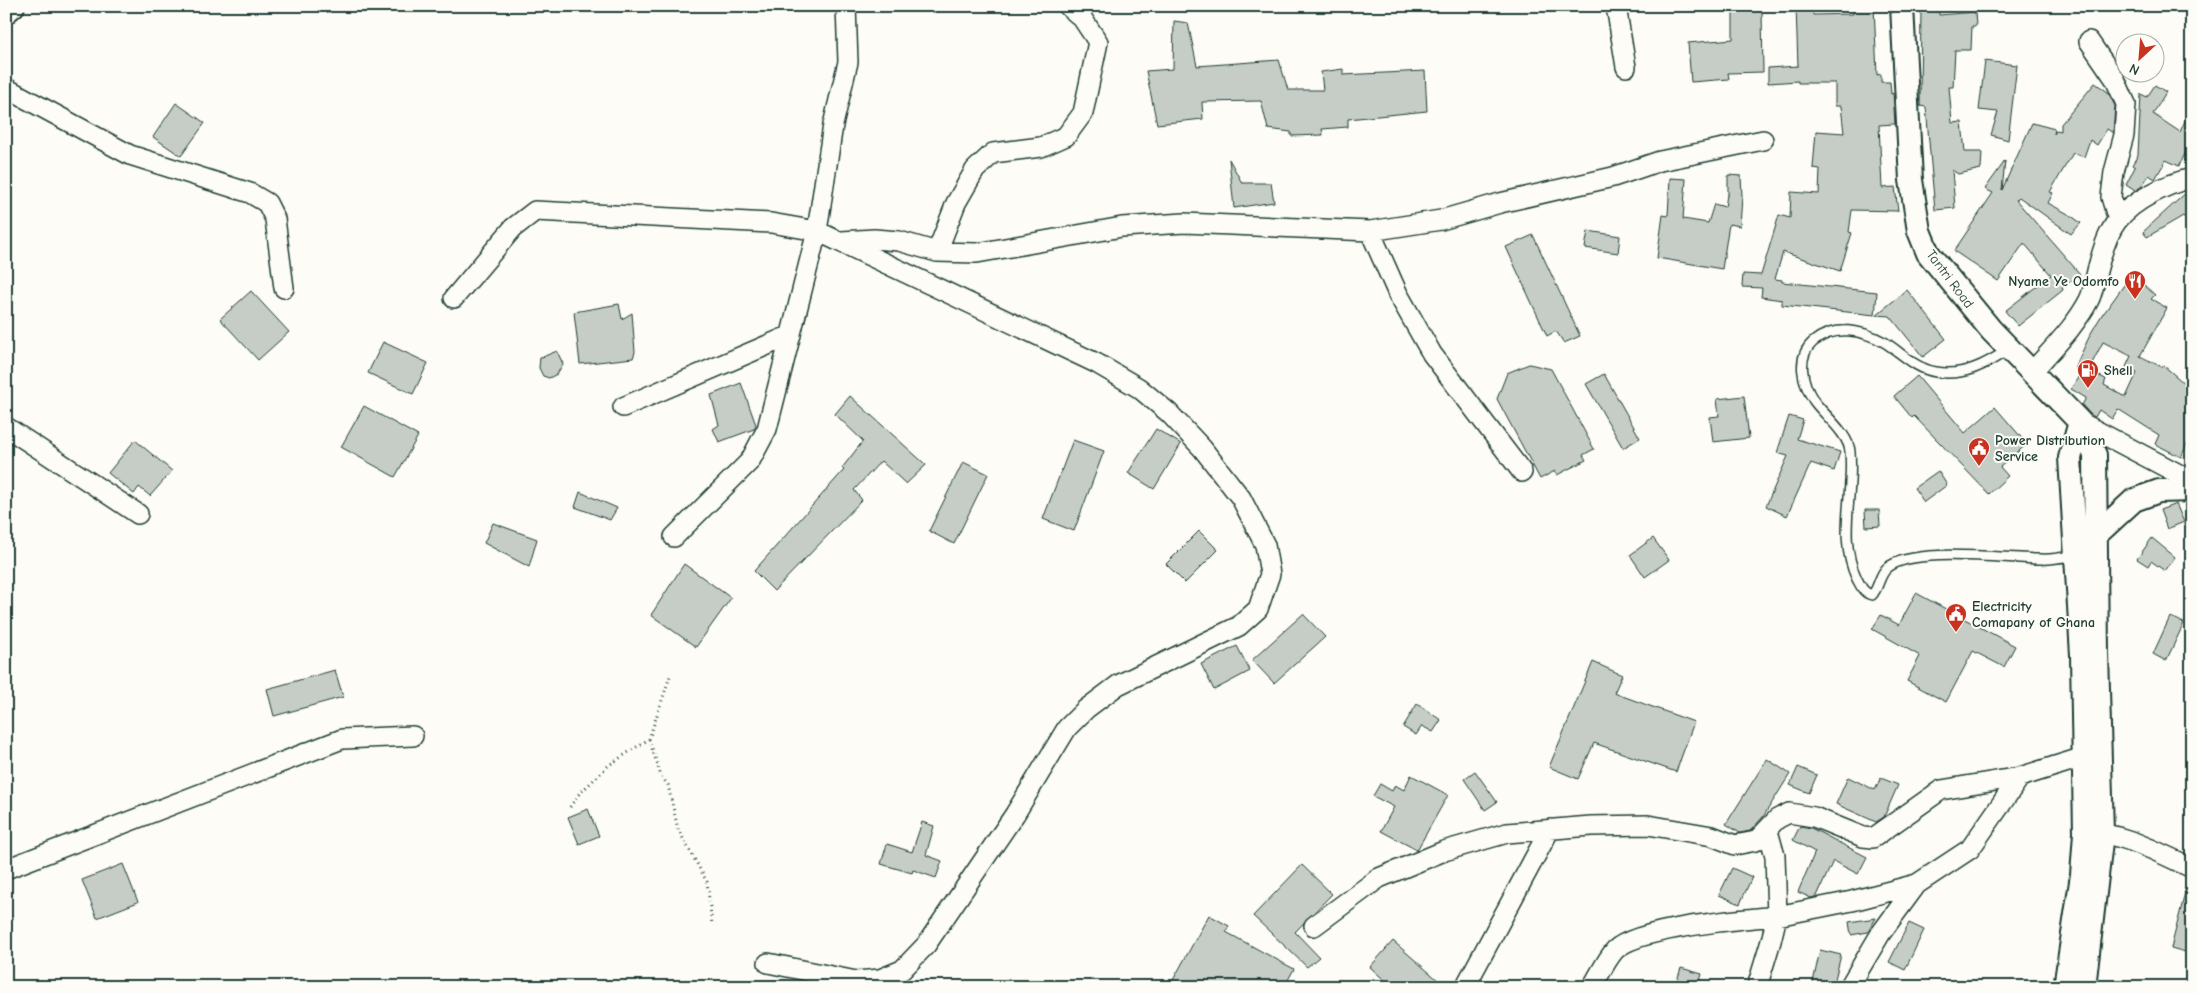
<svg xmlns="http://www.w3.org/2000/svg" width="2198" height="993" font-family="'Comic Neue',sans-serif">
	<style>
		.building { fill: #c6cdc7; stroke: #1f3d34; fill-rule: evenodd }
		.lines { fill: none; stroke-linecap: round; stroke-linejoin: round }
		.service-casing { stroke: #1f3d34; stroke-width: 12 }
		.minor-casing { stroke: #1f3d34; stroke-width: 22 }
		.tertiary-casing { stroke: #1f3d34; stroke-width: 26 }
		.path { stroke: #1f3d34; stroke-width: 3; stroke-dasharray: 1 4; stroke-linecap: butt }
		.service { stroke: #fdfcf7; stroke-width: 9 }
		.minor { stroke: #fdfcf7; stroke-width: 19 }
		.tertiary { stroke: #fdfcf7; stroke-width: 22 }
		.labels { text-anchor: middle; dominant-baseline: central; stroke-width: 4; stroke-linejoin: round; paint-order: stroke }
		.street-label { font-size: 14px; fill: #1f3d34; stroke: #fdfcf7 }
		.poi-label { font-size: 14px; font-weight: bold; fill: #1f3d34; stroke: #fdfcf7; text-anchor: start }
	</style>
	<rect width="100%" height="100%" fill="#fdfcf7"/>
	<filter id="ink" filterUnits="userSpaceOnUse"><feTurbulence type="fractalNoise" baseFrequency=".02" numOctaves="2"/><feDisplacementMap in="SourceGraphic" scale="10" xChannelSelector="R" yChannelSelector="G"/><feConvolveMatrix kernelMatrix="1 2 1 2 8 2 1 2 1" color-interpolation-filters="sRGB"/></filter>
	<g filter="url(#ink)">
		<path class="building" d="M1796 6H1812L1813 15 1853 14V6H1874L1877 75 1881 74V82H1890L1891 94 1893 93 1895 124 1879 125 1882 188 1895 187 1898 211 1852 210 1849 232 1852 233 1840 271 1783 252 1775 279 1782 280V282L1877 292 1875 315 1782 305V300L1761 297 1762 288 1742 287 1743 274 1761 275 1779 215 1790 218 1791 192 1819 194 1820 169 1813 168 1816 131 1844 133 1841 106H1835V83H1798V81L1768 83V68L1798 66Z
			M1921 6H1939V15L1975 12 1976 26H1972L1971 50H1955L1953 87H1949L1952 123 1962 122 1965 152H1982L1981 169 1958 174 1952 170 1955 208 1935 210 1926 107 1920 106Z
			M1733 11H1762L1763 72 1728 73 1729 79 1691 82 1688 43 1733 39Z
			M1174 21 1188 23 1197 66 1279 60 1288 90H1323L1321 72 1343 69V75L1425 71 1427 111 1348 119V127L1322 129 1323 135 1291 136V132L1268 129 1261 101 1202 102 1203 119 1157 124 1146 71 1173 69Z
			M1985 61 2017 65 2008 140 1991 135 1998 112 1979 110Z
			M2095 83 2108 92 2115 106 2113 133 2107 129 2097 145 2090 140 2084 157 2073 153 2050 192 2053 193 2048 203 2070 215 2081 223 2071 234 2019 197 2016 200 2080 274 2062 288 2063 290 2018 326 2005 311 2051 275 2024 243 1998 281 1954 251 1993 193 1985 189 2005 161 2002 190 2032 123 2055 129 2054 134 2057 130 2061 131V124Z
			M2155 85 2166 92 2153 114 2180 132 2192 105V156L2185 154 2179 166 2166 160 2155 179 2149 175 2142 186 2135 191 2126 185 2135 167 2132 165 2138 155 2141 94 2147 97Z
			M176 103 205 123 181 156 153 137Z
			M1229 159 1242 183H1271L1274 202 1234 208Z
			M1728 175 1741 176 1742 196 1740 226 1729 224 1722 269 1657 258 1663 215 1668 216 1670 178 1686 179 1683 219 1708 223 1714 204 1725 207 1727 195H1728Z
			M2189 190H2192V226L2183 216 2147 237 2143 232Z
			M1588 231 1620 236 1618 253 1585 248Z
			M1533 235 1580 336 1564 343 1556 331 1547 336 1506 247Z
			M2132 274 2155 295 2151 299 2167 308 2140 356 2162 367 2163 365 2192 390V434L2181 457 2155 444 2159 435 2118 409 2112 419 2099 410 2095 417 2091 415 2082 405 2086 398 2071 389 2082 371 2075 367 2091 333 2103 313H2104ZM2103 342 2131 356 2126 367 2137 373 2126 397 2104 385 2106 379 2088 371Z
			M1907 290 1946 339 1923 357 1890 316 1876 315Z
			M251 291 289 332 258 360 220 319Z
			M619 304 622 319 632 313 635 352 633 358 580 364 574 312Z
			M383 342 428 363 413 394 368 373Z
			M557 351 563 364 557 374 549 378 543 376 539 368 540 358Z
			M1529 364 1551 369 1594 449 1583 455 1586 460 1557 475 1555 471 1540 479 1497 399 1507 373Z
			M1604 374 1640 438 1623 448 1586 384Z
			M1917 376 1965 433 1995 407 2027 444 2000 467 2008 476 1989 494 1914 416 1912 418 1894 396Z
			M741 383 756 425 754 429 719 442 713 429 719 425 711 395Z
			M850 396 926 465 906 484 881 461 854 490 862 500 774 591 754 571 844 470 842 468 863 441 835 414Z
			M1744 396 1749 438 1713 442 1710 417 1719 416 1717 399Z
			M364 406 418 436 395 477 341 447Z
			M1789 416 1803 420 1797 439 1840 452 1834 471 1811 463 1787 516 1766 506 1788 456 1777 453Z
			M1156 429 1181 444 1154 489 1128 473Z
			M135 440 172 471 150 496 139 487 134 494 108 473Z
			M1073 440 1104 451 1074 531 1043 519Z
			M963 462 988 474 954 544 929 531Z
			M1938 471 1947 485 1924 502 1914 488Z
			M580 492 617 508 610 520 575 507Z
			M2176 504 2184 522 2167 529 2160 510Z
			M1865 510H1879L1880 526 1866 527Z
			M493 523 537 539 529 567 484 543Z
			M1199 531 1218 550 1185 583 1166 564Z
			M1653 538 1669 560 1645 577 1630 555Z
			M2152 538 2175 557 2165 571 2151 561 2148 566 2137 559Z
			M684 564 731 598 696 647 651 615Z
			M1916 593 2015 646 2004 667 1973 651 1946 702 1907 681 1920 656 1872 629 1881 615 1899 625Z
			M1303 614 1325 637 1274 683 1252 660Z
			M2170 617 2184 623 2166 661 2153 654Z
			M1237 646 1250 671 1214 690 1201 664Z
			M1593 662 1622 675 1614 693 1694 722 1676 772 1594 743 1578 779 1549 767Z
			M335 670 343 697 274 716 267 689Z
			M1417 704 1441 720 1433 732 1422 726 1416 735 1403 727Z
			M1767 759 1790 774 1763 817 1750 831 1740 833 1726 824Z
			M1798 767 1817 775 1809 793 1790 785Z
			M1475 771 1497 802 1485 810 1464 779Z
			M1411 775 1448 795 1417 850 1381 831 1394 807 1373 796 1380 784 1392 791 1395 785 1404 790Z
			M1848 777 1875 790 1881 778 1898 785 1884 817 1876 822 1836 804Z
			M588 809 599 836 579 844 568 817Z
			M922 822 934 826 926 855 942 861 936 878 913 870 912 873 881 864 887 844 912 852Z
			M1800 826 1811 828 1867 857 1858 874 1833 861 1817 896 1811 898 1798 892 1815 852 1793 840Z
			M123 864 138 902 97 918 82 880Z
			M1302 865 1332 894 1295 932 1319 957 1307 967 1253 916Z
			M1732 868 1752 877 1740 904 1719 895Z
			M2187 885 2192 886V944L2189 953 2171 948Z
			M1209 915 1229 926 1226 932 1294 969 1284 987H1207L1199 982 1196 987H1186L1173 980Z
			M1876 918 1868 932 1851 935 1849 922Z
			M1909 923 1924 930 1905 970 1889 962Z
			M1393 941 1446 987H1392L1370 967Z
			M1820 950 1841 955 1833 987H1812Z
			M1681 968 1702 974 1698 987H1675Z"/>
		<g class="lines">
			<g class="service-casing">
				<path id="service" d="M2009 349C1987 364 1963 377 1936 372 1915 369 1901 352 1884 342 1862 330 1834 324 1813 342 1796 357 1802 383 1814 401 1824 415 1849 434 1850 452 1854 495 1837 538 1857 579 1861 586 1863 593 1872 595 1879 588 1879 575 1887 568 1912 546 2007 559 2041 559 2052 560 2064 557 2075 555"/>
			</g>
			<g class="minor-casing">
				<path id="minor" d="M1616 6 1626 67
					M2089 41 2115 79 2126 104 2124 135 2114 172 2111 197 2118 220
					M6 88 130 155 250 193 267 203 275 219 284 288
					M1370 231 1398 294 1432 354 1522 472
					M842 241 874 239 899 241 937 252 977 253 1122 227 1184 223 1370 231 1441 220 1500 203 1613 177 1660 161 1763 140
					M937 252 956 203 975 170 993 153 1041 147 1066 136 1083 113 1098 42 1082 18 1068 6
					M454 298 513 228 535 211 771 223 817 231 833 125 848 62 846 6
					M2032 372C2052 349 2075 327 2089 300 2094 290 2095 278 2098 267 2102 252 2107 234 2117 221 2133 200 2167 184 2192 178
					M623 407 791 335
					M2080 422 2192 481
					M6 427 138 514
					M674 537 750 461 767 429 817 231 1096 363 1139 388 1169 413 1202 448 1241 498 1265 545 1270 574 1258 609 1239 626 1118 685 1086 709 1067 728 1015 814 926 945 902 970 880 979 856 981 768 963
					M2090 833C2124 833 2161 854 2192 868
					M6 869 342 739 413 736
					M1314 926 1379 878 1444 851 1507 833 1591 826 1648 825 1712 836 1735 845 1756 841 1777 819 1789 813 1814 817 1863 837 1873 838 1941 790 2020 777 2084 757 2097 756
					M1465 987 1550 829
					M1592 987C1599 976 1606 960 1615 950 1637 928 1743 919 1777 916L1775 856 1768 831
					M1757 987 1771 941 1777 916 1852 901 1917 884 1970 849 2020 777
					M1849 987 1881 933 1917 884"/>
			</g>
			<g class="tertiary-casing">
				<path id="tertiary" d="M1902 6 1911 180 1919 231 1928 253 1991 330 2080 422 2095 455 2097 653 2102 833 2084 987
					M6 12 13 6
					M2096 535 2134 500 2159 491 2192 490
					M2065 987 2082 875 2085 833 2082 655 2070 458 2080 422"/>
			</g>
			<path class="path" d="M649 739 661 776 668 785 678 829 707 882 712 924
				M570 807 578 795 609 765 649 739 671 673"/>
			<use href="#service" class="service"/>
			<use href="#minor" class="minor"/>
			<use href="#tertiary" class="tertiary"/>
		</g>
	</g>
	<defs>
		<g id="restaurant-pin" transform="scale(1.125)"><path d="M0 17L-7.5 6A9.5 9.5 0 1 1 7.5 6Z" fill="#c8321e" stroke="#fdfcf7"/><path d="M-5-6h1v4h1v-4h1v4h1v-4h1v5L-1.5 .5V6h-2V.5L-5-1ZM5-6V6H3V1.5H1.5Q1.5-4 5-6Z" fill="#fff"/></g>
		<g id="fuel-pin" transform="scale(1.125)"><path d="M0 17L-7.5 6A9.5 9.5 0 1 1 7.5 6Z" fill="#c8321e" stroke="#fdfcf7"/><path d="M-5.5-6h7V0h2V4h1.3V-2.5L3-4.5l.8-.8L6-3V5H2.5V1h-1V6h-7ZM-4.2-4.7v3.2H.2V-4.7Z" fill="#fff"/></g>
		<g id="civic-pin" transform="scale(1.125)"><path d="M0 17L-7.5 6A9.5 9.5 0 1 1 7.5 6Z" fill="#c8321e" stroke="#fdfcf7"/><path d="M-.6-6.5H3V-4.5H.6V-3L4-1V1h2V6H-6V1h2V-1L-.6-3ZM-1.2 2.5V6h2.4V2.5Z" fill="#fff"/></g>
	</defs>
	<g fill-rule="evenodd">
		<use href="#restaurant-pin" x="2135" y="281"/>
		<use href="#fuel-pin" x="2088" y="370"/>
		<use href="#civic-pin" x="1979" y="448"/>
		<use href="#civic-pin" x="1956" y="614"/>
	</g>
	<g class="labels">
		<g class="street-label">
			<text transform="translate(1950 279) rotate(53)">Tantri Road</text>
		</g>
		<g class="poi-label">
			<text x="2119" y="281" text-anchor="end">Nyame Ye Odomfo</text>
			<text x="2104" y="370">Shell</text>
			<text x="1995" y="440">Power Distribution<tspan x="1995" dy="16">Service</tspan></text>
			<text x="1972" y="606">Electricity<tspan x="1972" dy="16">Comapany of Ghana</tspan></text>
		</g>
	</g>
	<rect width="2198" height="993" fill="none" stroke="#fdfcf7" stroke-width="25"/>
	<rect x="12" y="12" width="2173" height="968" fill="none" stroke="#1f3d34" stroke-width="2" filter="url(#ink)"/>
	<g transform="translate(2140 58) rotate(206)"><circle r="24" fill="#fdfcf7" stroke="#a4b0a9"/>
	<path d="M0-4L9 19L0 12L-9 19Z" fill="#c8321e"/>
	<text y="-8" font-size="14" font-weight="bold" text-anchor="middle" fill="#1f3d34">N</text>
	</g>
</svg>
